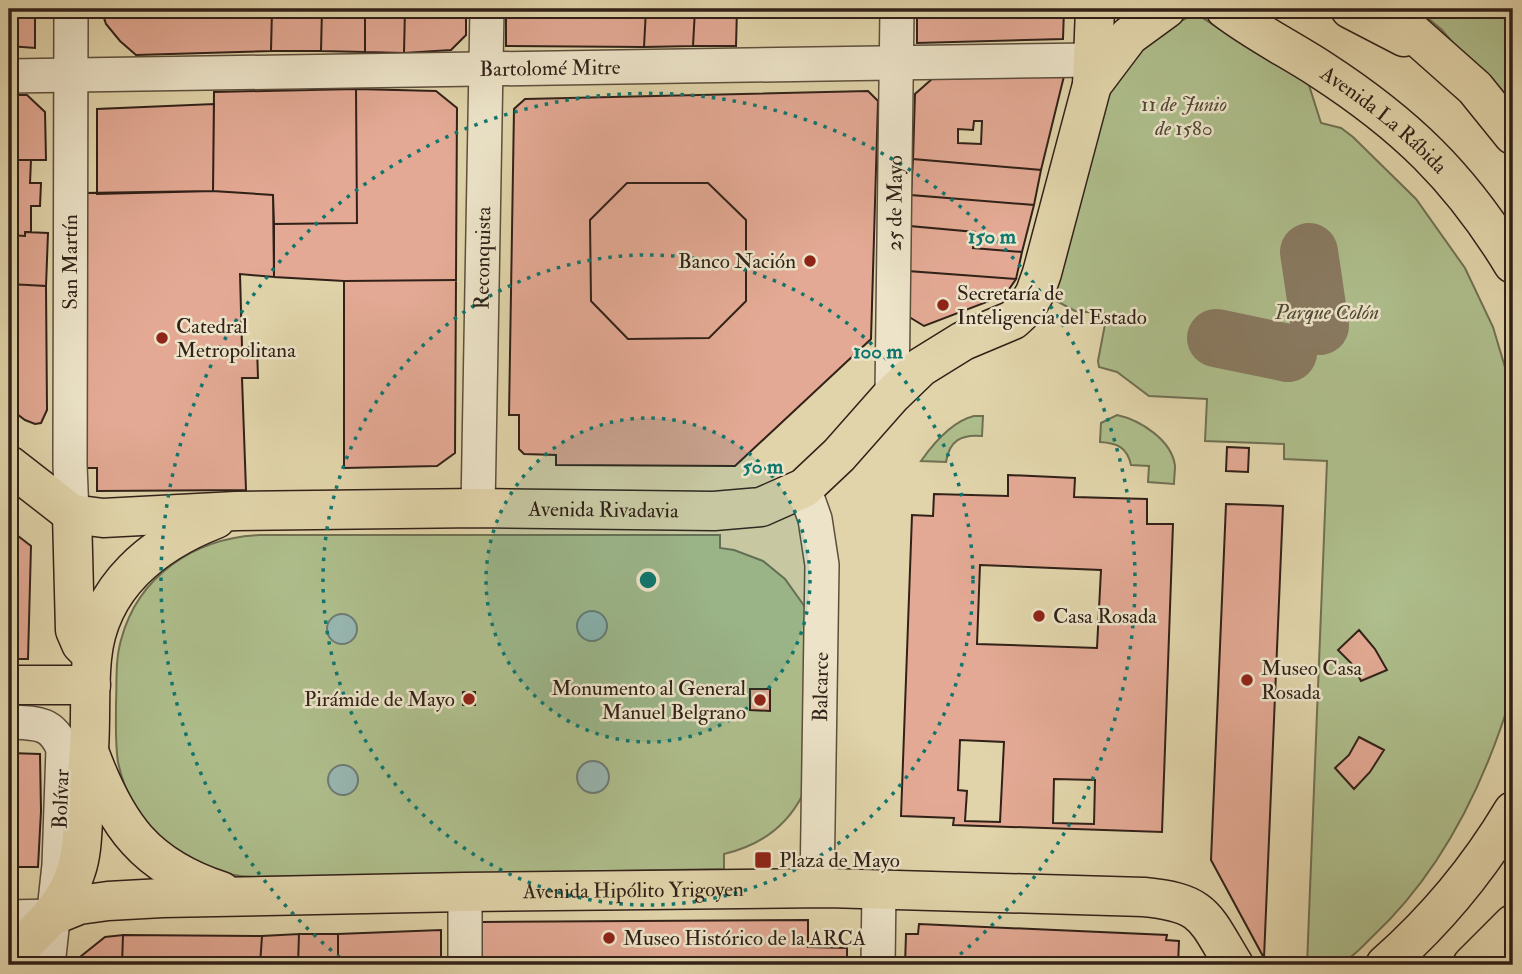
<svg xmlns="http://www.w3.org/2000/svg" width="1522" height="974" font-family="'IM FELL Double Pica',serif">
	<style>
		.green { fill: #aebe8c; stroke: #707052; stroke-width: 2 }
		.water { fill: #97b7b2; stroke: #6e7b74; stroke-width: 2 }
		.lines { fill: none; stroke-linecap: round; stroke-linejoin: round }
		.taxiway { stroke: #897a61; stroke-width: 58 }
		.building { fill: #e3a994; stroke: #312118; stroke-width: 2; fill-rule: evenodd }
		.minor-casing { stroke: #5d4e3c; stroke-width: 36 }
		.major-casing { stroke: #312118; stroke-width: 41 }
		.minor { stroke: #ece3c8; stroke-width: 33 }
		.major { stroke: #e1d4aa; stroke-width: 38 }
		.ring { fill: none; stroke: #0f766e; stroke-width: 3.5; stroke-dasharray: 3.5 7 }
		.poi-dot { fill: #8f2418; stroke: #ece3c8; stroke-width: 2.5 }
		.labels { text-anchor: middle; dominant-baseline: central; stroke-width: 5; stroke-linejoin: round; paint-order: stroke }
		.street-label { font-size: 21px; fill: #312118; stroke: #ece3c8 }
		.park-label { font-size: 21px; font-style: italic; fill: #504835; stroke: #ece3c8 }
		.poi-label { font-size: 21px; fill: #312118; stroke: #ece3c8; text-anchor: start }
		.centre { fill: #0f766e; stroke: #ece3c8; stroke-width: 3.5 }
		.ring-label { font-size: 21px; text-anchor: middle; font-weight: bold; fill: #0f766e; stroke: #ece3c8; stroke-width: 5; stroke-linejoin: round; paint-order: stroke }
	</style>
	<rect width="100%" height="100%" fill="#e1d4aa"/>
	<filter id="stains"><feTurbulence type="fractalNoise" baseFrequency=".00286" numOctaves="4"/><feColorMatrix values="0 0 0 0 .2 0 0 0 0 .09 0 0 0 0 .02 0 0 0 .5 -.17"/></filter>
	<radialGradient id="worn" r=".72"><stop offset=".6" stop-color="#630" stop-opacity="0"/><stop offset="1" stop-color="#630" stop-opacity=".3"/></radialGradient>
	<path class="green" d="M1417 9H1513V113L1442 30Z
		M1194 15 1201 17 1254 51 1307 79 1321 123 1341 128 1353 137 1416 199 1465 268 1493 327 1513 394V690C1486 781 1443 871 1372 937 1362 947 1349 962 1334 965 1326 967 1315 965 1307 965L1327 461 1284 459V444L1205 441 1207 399 1149 396 1117 372 1099 367 1098 361 1107 314 1075 311 1049 297 1108 91 1146 43 1171 25Z
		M1117 415C1140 420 1172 440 1175 466 1175 472 1174 478 1174 484L1148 482 1149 466 1131 465C1127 447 1117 443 1100 442L1101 423Z
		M974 416H983L982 436C961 434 949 441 946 462L921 461C933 444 953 421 974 416Z
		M259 535H720V548L734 550 763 561 785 579 805 607 802 796C786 827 758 846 724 854V869L254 877C189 876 131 827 118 762 115 743 116 723 116 704 117 683 115 661 121 640 138 576 194 538 259 535Z"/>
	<path class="water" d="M577 626a15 15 0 1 1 30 0a15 15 0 1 1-30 0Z
		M327 629a15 15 0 1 1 30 0a15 15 0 1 1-30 0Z
		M577 777a16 16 0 1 1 32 0a16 16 0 1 1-32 0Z
		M328 780a15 15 0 1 1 30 0a15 15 0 1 1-30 0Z"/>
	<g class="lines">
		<path class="taxiway" d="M1309 252 1320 326
			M1216 338 1288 353"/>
	</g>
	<path class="building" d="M9 9H35V48L9 46Z
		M101 9H272L271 51 136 55 120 41 106 24Z
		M272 9H322L321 51H271Z
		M322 9H365V52L321 51Z
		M365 9H405L404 53 365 52Z
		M405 9H466V35L451 50 404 53Z
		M506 9H646L644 47 506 46Z
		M646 9H695L693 46 644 47Z
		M695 9H737L736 46H693Z
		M917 9H1064L1063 39 917 43Z
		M1064 76 1041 170 913 159 915 94 932 79ZM974 121H982L981 144 958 143V129L973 130Z
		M356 89 436 91 457 108 456 280 344 281 274 277V224L357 223Z
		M356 89 357 223 274 224 273 195 213 191 214 92Z
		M868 91 878 101 871 339 735 466 556 465V455L524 454 519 449V415H509L514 109 525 99ZM627 183H708L746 220V301L709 338 628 339 591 301 590 220Z
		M9 95H27L45 112 46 160H9Z
		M214 104 213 191 97 194V109Z
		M913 159 1041 170 1034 205 911 195Z
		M9 160H17V196H9Z
		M17 160H31L30 183H41L40 206H31V232H25V236L9 235V196H17Z
		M627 183H708L746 220V301L709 338 628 339 591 301 590 220Z
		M213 191 273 195 274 277 240 274 242 347H257L258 378H242L246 490 97 491V468H84L83 193Z
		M911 195 1034 205 1022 252 973 248 975 232 910 226Z
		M910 226 975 232 973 248 1022 252 1016 279 908 271Z
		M25 232 48 233 46 286 9 284V235L25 236Z
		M908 271 1016 279 1005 295 924 326 906 315Z
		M456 280 455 453 437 466 344 468V281Z
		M9 284 46 286 47 410 41 423 35 424 25 420 9 408Z
		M1227 447 1249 448 1248 472 1226 471Z
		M1008 475 1075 478 1074 497 1147 499V524H1173L1162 832 953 825 954 818 901 816 912 515 933 516 934 494 1008 496ZM980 565 1101 570 1097 648 977 644ZM960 740 1004 742 1000 822 965 821 967 791 958 790ZM1054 779 1095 780 1094 824 1053 823Z
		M1226 504 1283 506 1264 958 1211 860Z
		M9 529 31 546 28 659H9Z
		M1359 630 1375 649 1387 670 1361 681 1352 664 1338 650Z
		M750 689H770V711L750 710Z
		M463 692H475V705H463Z
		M1359 737 1384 750 1370 772 1354 789 1335 768 1349 755Z
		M9 753 40 754 41 811 38 867H9Z
		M808 920V947L847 948V965H661V960L637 961V965H482V922Z
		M919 924 1167 935 1166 940 1179 941 1178 965H905L906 934H918Z
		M441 930V965H338V934Z
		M299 934H338V965H298Z
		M299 934 298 965H260L262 936Z
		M123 935 262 936 260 965H122Z
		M123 935 122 965H70L105 937Z"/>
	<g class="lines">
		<g class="minor-casing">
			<g id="minor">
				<path d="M71 9 70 465 72 514"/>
				<path id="s1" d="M9 76 1092 60"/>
				<path id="s2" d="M892 395 897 9"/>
				<path d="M804 488 815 519 822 565 817 888"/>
				<path id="s3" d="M478 508 487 9"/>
				<path d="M9 722C35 723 52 721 63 749L59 865 48 965"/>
				<path d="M465 892V965"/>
				<path d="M9 917 52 916"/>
				<path d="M878 965 879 889"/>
			</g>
		</g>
		<g class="major-casing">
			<g id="major">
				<path id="s4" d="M1225 9C1255 32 1289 49 1320 69 1405 124 1460 177 1513 264"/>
				<path d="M1350 9 1404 37"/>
				<path d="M1386 9 1475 88 1513 135"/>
				<path d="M1092 85 1129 36 1166 9"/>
				<path d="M9 465 72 514"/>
				<path id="s5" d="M72 514 103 518 236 511 478 508 714 511 761 507 804 488 839 455 892 395 921 367 963 341 1013 320 1026 308 1035 293 1042 273 1092 85 1095 9"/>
				<path d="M72 514 75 630 81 644 92 655"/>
				<path d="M9 685H91"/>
				<path d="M90 754C117 826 145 866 221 891"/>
				<path id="s6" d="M52 916 79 905 108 901 162 898 465 892 827 888 1144 897C1205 903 1204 916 1234 965"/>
				<path d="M9 958C36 932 65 908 76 871 83 851 82 828 84 807 85 788 88 768 89 749 91 719 89 688 92 658 99 586 154 543 216 519"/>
				<path d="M1385 965C1435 921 1479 868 1513 811"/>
				<path d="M1472 965 1513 924"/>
			</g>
		</g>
		<use href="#minor" class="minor"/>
		<use href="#major" class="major"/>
	</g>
	<circle cx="648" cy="580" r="162" fill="#0f766e" fill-opacity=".12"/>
	<g class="ring">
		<circle cx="648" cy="580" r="162"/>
		<circle cx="648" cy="580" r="325"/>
		<path d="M348 964A487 487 0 1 1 948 964"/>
	</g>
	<g class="poi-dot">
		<circle cx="810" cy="261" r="7"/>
		<circle cx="943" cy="305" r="7"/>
		<circle cx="162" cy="338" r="7"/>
		<circle cx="1039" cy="616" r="7"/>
		<circle cx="1247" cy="680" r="7"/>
		<circle cx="469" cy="699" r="7"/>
		<circle cx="760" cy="700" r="7"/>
		<rect x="754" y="851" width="18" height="18" rx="3.5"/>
		<circle cx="609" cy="938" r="7"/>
	</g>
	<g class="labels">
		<g class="street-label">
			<text stroke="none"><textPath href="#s1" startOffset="541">Bartolomé Mitre</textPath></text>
			<text stroke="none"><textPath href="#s4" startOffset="194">Avenida La Rábida</textPath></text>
			<text stroke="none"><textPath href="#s2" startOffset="192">25 de Mayo</textPath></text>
			<text stroke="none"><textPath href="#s3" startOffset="250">Reconquista</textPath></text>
			<text transform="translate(70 262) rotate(-90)">San Martín</text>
			<text stroke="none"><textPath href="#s5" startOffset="532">Avenida Rivadavia</textPath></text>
			<text transform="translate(821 687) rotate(-89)">Balcarce</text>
			<text transform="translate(61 799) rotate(-88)">Bolívar</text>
			<text stroke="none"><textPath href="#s6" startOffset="584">Avenida Hipólito Yrigoyen</textPath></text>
		</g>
		<g class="park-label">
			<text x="1184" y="104">11 de Junio<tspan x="1184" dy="24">de 1580</tspan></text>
			<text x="1327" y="312">Parque Colón</text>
		</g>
		<g class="poi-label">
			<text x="796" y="261" text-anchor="end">Banco Nación</text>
			<text x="957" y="293">Secretaría de<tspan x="957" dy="24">Inteligencia del Estado</tspan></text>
			<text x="176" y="326">Catedral<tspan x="176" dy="24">Metropolitana</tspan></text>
			<text x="1053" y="616">Casa Rosada</text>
			<text x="1261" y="668">Museo Casa<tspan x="1261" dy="24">Rosada</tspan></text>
			<text x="746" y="688" text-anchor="end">Monumento al General<tspan x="746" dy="24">Manuel Belgrano</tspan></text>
			<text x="455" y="699" text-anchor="end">Pirámide de Mayo</text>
			<text x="779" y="860">Plaza de Mayo</text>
			<text x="623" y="938">Museo Histórico de la ARCA</text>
		</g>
	</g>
	<circle cx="648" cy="580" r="10" class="centre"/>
	<g class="ring-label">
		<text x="992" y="243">150 m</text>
		<text x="878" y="358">100 m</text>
		<text x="763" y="473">50 m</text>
	</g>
	<rect width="1522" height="974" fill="none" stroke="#e1d4aa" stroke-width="35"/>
	<rect x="10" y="10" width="1501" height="953" fill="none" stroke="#312118" stroke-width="3.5"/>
	<rect x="18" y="18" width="1487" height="939" fill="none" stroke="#312118" stroke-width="2"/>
	<rect width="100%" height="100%" filter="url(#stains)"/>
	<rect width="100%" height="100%" fill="url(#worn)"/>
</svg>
